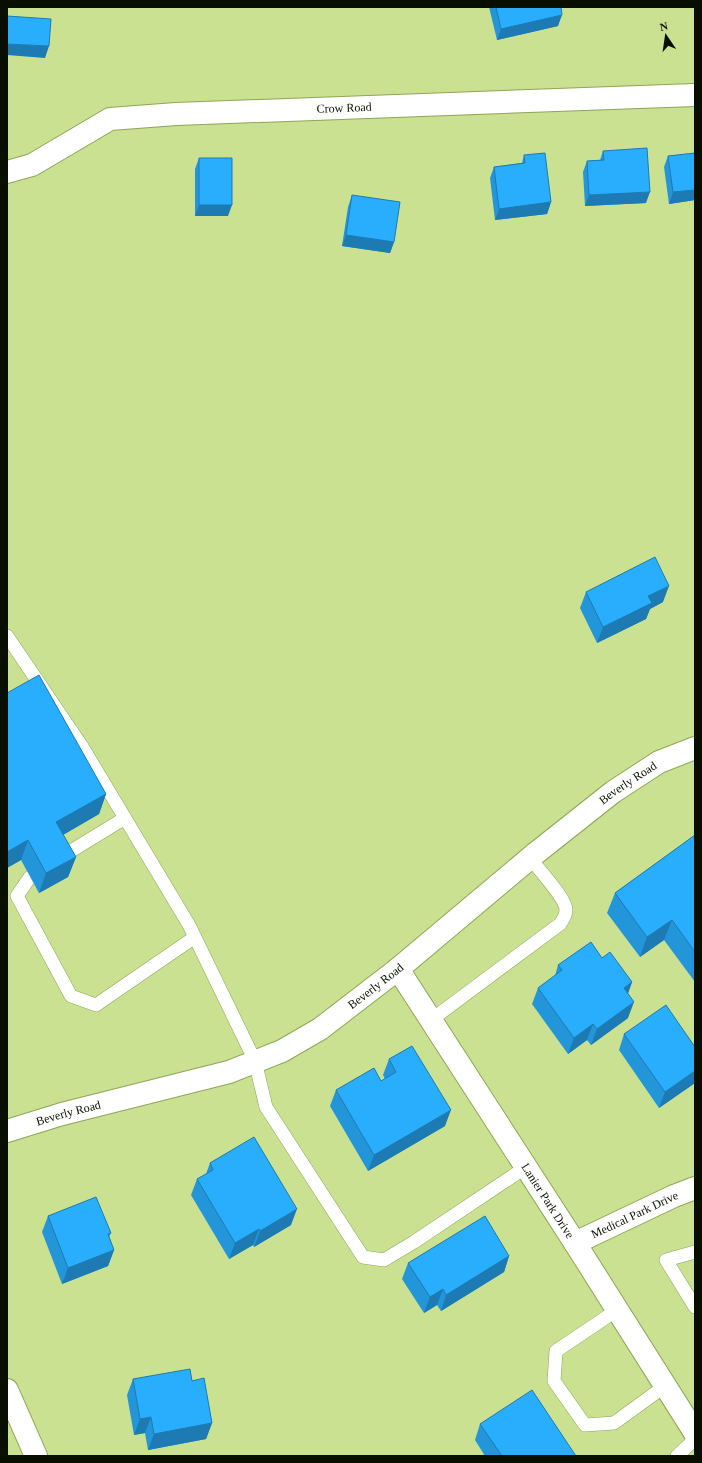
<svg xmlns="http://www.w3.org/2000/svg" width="702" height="1463" font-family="'Times New Roman',serif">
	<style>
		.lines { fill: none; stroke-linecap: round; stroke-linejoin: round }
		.service-casing { stroke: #8fa557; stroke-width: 14 }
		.minor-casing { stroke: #8fa557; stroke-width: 24 }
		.tertiary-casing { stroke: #8fa557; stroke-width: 24 }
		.service { stroke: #fff; stroke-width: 13 }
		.minor { stroke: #fff; stroke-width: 22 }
		.tertiary { stroke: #fff; stroke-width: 22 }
		.wall { fill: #2396da }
		.shaded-wall { fill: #1d7ab2 }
		.building { fill: #29aefe; stroke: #1d7ab2 }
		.labels { text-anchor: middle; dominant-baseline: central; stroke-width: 3.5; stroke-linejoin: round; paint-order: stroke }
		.street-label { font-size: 12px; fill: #090f00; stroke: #c9e191 }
	</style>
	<rect width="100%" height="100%" fill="#c9e191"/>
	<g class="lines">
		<g class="service-casing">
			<path id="service" d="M7 636 83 748 189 925 255 1061 266 1107 363 1257 384 1260 414 1242 526 1167
				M58 859 125 818
				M30 877 17 896 71 996 96 1005 195 937
				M431 1020 560 924C563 920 566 916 566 910 566 898 538 869 530 858
				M695 1252 666 1260 695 1307
				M617 1310 556 1351 554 1381 585 1425 614 1423 665 1386
				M677 1456 695 1439"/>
		</g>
		<g class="minor-casing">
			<g id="minor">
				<path id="s1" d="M7 172 32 165 110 119 176 114 695 95"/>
				<path id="s2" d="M398 969 575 1243 695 1433"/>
				<path id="s3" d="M575 1243 674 1196 695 1188"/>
				<path d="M7 1390 36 1456"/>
			</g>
		</g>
		<g class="tertiary-casing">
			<g id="tertiary">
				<path id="s4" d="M7 1131 62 1114 229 1072 282 1051 320 1029 398 969 536 853 613 792 659 762 695 748"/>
			</g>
		</g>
		<use href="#service" class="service"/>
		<use href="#minor" class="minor"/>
		<use href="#tertiary" class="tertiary"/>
	</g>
	<path class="wall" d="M489 7H561L558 26 497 40Z
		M603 151 646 203 585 206 583 172 587 161 600 160Z
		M695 153V200L669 204 664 167 668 156Z
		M524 155 551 202 547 214 495 220 490 178 494 167 522 163Z
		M199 158 228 216H195V169Z
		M352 195 394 242 390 253 342 246 348 207Z
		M586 592 663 602 650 609 646 619 597 643 580 608Z
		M7 693 106 794 99 814 63 835 76 857 68 877 39 893 21 860 7 868Z
		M695 835V982L664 940 640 957 607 913 615 893Z
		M602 958 632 982 628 994V1018L591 1045 587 1040 568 1054 532 1004 538 988 555 976 558 965Z
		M624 1034 695 1047V1083L659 1108 619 1050Z
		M389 1059 445 1126 368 1171 330 1106 336 1090 381 1081 385 1079 383 1075Z
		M210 1163 291 1225 254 1247 253 1245 229 1259 191 1195 197 1179 206 1174Z
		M48 1216 111 1233 109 1237 114 1250 108 1266 62 1284 42 1232Z
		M509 1256 504 1272 441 1311 437 1305 424 1313 402 1279 408 1263Z
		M133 1379 192 1381 212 1423 206 1439 148 1450 145 1433 134 1435 127 1395Z
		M480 1424 576 1456H485L475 1440Z"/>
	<path class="shaded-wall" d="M562 15 558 26 497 40 501 29Z
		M7 44 49 46 45 58 7 55Z
		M695 190V200L669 204 673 192Z
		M650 192 646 203 585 206 589 195Z
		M551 202 547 214 495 220 499 209Z
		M199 205H232L228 216H195Z
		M346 235 394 242 390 253 342 246Z
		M669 586 663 602 650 609 646 619 597 643 603 627 648 596Z
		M106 794 99 814 49 843 56 822Z
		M28 840 21 860 7 868V852Z
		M76 857 68 877 39 893 46 873Z
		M672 920 664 940 640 957 647 937Z
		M632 982 626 998 624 988Z
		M634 1002 628 1018 591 1045 597 1029Z
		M593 1024 587 1040 568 1054 574 1038Z
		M695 1071V1083L659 1108 665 1092Z
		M451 1110 445 1126 368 1171 374 1155Z
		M297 1209 291 1225 254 1247 260 1231Z
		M259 1229 253 1245 229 1259 235 1243Z
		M114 1250 108 1266 62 1284 68 1268Z
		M509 1256 504 1272 441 1311 446 1295Z
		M443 1289 437 1305 424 1313 430 1297Z
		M151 1417 145 1433 134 1435 140 1419Z
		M212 1423 206 1439 148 1450 154 1434Z"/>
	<path class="building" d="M496 7H561L562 15 501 29Z
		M7 16 51 19 49 46 7 44Z
		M647 148 650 192 589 195 587 161 604 160 603 151Z
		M545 153 551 202 499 209 494 167 525 163 524 155Z
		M695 153V190L673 192 668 156Z
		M199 158H232V205H199Z
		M352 195 400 202 394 242 346 235Z
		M655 557 669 586 648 596 652 603 603 627 586 592Z
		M39 675 106 794 56 822 76 857 46 873 28 840 7 852V693Z
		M695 835V952L672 920 647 937 615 893Z
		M591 942 602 958 610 952 632 982 624 988 634 1002 597 1029 593 1024 574 1038 538 988 562 970 558 965Z
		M666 1005 695 1047V1071L665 1092 624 1034Z
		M412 1046 451 1110 374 1155 336 1090 374 1068 381 1081 396 1072 389 1059Z
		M254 1137 297 1209 260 1231 259 1229 235 1243 197 1179 213 1170 210 1163Z
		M96 1197 111 1233 108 1234 114 1250 68 1268 48 1216Z
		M485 1216 509 1256 446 1295 443 1289 430 1297 408 1263Z
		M190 1369 192 1381 204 1378 212 1423 154 1434 151 1417 140 1419 133 1379Z
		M532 1390 576 1456H502L480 1424Z"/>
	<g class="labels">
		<g class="street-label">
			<text stroke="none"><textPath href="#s1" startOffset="351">Crow Road</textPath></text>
			<text stroke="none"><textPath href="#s4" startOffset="725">Beverly Road</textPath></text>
			<text stroke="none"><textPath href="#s4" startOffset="401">Beverly Road</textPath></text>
			<text stroke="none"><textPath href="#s4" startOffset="64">Beverly Road</textPath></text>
			<text stroke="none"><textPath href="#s2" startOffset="276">Lanier Park Drive</textPath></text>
			<text stroke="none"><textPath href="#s3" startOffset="66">Medical Park Drive</textPath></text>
		</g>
	</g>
	<rect width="702" height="1463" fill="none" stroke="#090f00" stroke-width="16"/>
	<g transform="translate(666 36) rotate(347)" stroke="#c9e191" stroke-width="3" paint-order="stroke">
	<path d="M0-3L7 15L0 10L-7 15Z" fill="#090f00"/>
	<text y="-6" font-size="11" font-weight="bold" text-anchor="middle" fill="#090f00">N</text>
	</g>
</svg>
